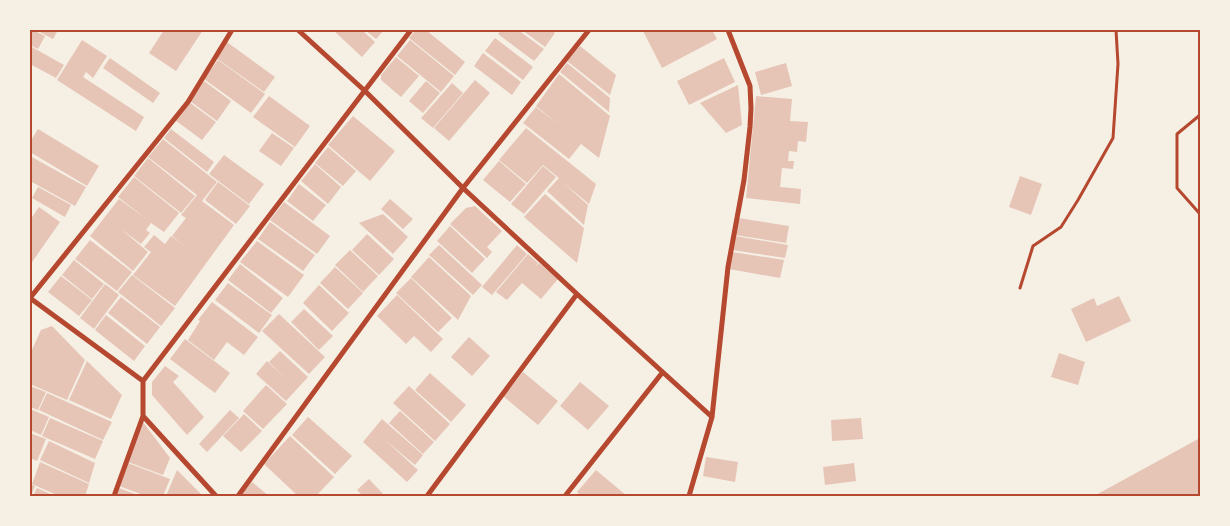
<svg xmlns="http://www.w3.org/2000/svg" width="1230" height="526" font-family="'Noto Serif',serif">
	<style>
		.building { fill: #e6c5b7 }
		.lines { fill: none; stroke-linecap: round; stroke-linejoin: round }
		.path { stroke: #b5482f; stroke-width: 3 }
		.minor { stroke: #b5482f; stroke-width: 5 }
		.neatline { fill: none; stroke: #b5482f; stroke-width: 2 }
	</style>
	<rect width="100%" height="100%" fill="#f6efe4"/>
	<path class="building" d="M30 30H33L45 36 38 49 30 45Z
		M36 30H58L53 39Z
		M164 30H203L176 71 149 53Z
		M333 30H362L375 42 362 57Z
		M365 30H384L376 39Z
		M416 30H426L465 62 455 75 409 38Z
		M501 30H518L544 49 534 61 498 34Z
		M522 30H550L555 33 545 47Z
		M645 30H712L717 39 662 68 643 31Z
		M495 38 533 67 523 80 485 51Z
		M82 40 107 56 93 78 86 72 83 77 144 117 136 131 57 80Z
		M410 40 454 76 441 92 397 56Z
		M227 42 275 77 264 92 216 58Z
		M30 46 64 65 56 78 30 64Z
		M580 46 616 75 610 95 567 61Z
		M483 53 521 82 512 95 474 66Z
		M396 57 419 76 401 97 381 80V75Z
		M110 58 160 93 153 103 103 68Z
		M724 58 735 82 689 105 677 81Z
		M218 60 265 94 251 113 204 79Z
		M567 63 610 98 609 112 560 72Z
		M786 63 792 86 761 95 755 72Z
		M559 74 610 116 599 158 581 144 569 159 523 123 536 107 558 124 536 106Z
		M475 80 490 93 449 141 434 128Z
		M204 81 231 101 217 121 190 101Z
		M426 81 440 93 423 113 409 101Z
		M452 83 463 93 433 128 421 118Z
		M738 85 742 125 726 133 700 103Z
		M269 96 310 126 295 147 253 117Z
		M756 96 792 99 790 121 808 122 806 142 798 141 797 152 789 151 788 161H794L793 169 782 168 780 187 801 189 800 204 746 198Z
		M189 102 216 122 202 140 175 120Z
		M353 116 395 151 370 181 328 145Z
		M526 128 596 184 589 204 561 181 588 205 584 225 547 191 559 178 543 165 527 183 499 160Z
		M38 129 99 166 87 186 30 152V142Z
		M171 129 214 162 207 172 164 138Z
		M272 133 294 148 281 166 259 151Z
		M163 139 217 182 202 201 234 225 175 306 133 275 151 252 144 247 154 235 165 244 171 236 186 247 172 236 186 218 181 215 197 195 148 157Z
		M328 147 356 171 343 186 315 163Z
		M224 155 264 184 249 204 209 174Z
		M30 156 86 187 75 206 30 181Z
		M148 158 195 196 181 213 134 176Z
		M499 161 526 184 510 202 483 180Z
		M315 164 341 187 328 204 301 181Z
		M543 166 556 177 524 214 511 204Z
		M1020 176 1042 184 1031 215 1009 207Z
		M134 177 179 213 164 232 151 223 146 230 150 233 141 244 121 229 148 252 133 271 90 236 119 199 148 220 118 197Z
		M218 182 250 206 236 224 205 200Z
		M299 184 326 205 313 221 287 201Z
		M38 187 71 205 65 217 32 198Z
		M545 194 584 228 577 263 524 217Z
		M390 199 413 219 403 229 381 209Z
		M284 202 330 236 317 254 270 220Z
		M475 206 502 231 487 247 492 252 487 258 450 224 466 208Z
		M39 207 60 222 30 265V220Z
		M383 214 408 237 393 254 359 223Z
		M738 218 789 226 786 243 735 235Z
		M270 222 315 255 303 271 258 239Z
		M450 226 485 259 472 273 437 241Z
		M367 234 394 259 379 275 352 250Z
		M735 236 788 245 785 258 732 250Z
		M90 240 132 272 117 291 75 259Z
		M257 241 304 275 288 297 240 262Z
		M439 245 482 285 473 295 429 255Z
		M517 245 527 254 492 295 482 287Z
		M350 250 378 276 363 292 335 265Z
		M732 252 784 260 780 278 729 269Z
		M528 254 538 263 535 267 539 263 558 279 541 299 522 283 507 300 496 292Z
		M429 257 471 296 458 320 411 277Z
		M74 260 104 284 92 299 62 275Z
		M240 264 283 298 271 313 228 280Z
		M335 267 363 293 348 309 320 283Z
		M132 275 175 308 161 326 118 292Z
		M61 276 92 300 79 316 48 292Z
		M411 278 452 318 438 332 396 293Z
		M228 283 272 315 259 333 215 300Z
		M105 284 119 295 94 329 80 318Z
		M319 285 349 313 332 331 303 303Z
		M397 295 443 339 431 352 414 336 406 344 377 316Z
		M1119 296 1131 321 1086 342 1071 309 1094 298 1097 306Z
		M121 297 160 327 147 344 108 313Z
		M212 302 258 337 244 355 227 342 214 360 188 340 200 321 198 320Z
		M304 309 333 336 319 350 291 322Z
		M279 314 325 357 309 374 262 331Z
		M106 315 145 346 134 361 95 330Z
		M52 326 85 360 67 400 30 384V354L41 330Z
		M469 337 490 356 472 376 451 357Z
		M185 339 230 373 215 393 170 359Z
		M280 351 308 377 286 401 256 374 267 361 287 380 269 362Z
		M1059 353 1085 362 1078 385 1051 377Z
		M87 361 122 395 111 419 69 400Z
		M165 366 179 376 173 382 204 417 187 435 152 395V382Z
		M523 372 558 401 538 425 503 396Z
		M430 373 466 405 451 422 415 390Z
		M580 382 609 406 588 430 560 406Z
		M266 385 287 404 263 429 243 411Z
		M30 386 46 392 38 410 30 407Z
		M409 386 450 424 435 441 393 403Z
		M47 393 112 422 103 440 39 410Z
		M30 409 49 417 41 435 30 430Z
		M230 410 239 418 207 452 199 444Z
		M400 411 434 442 423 454 389 423Z
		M244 414 262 431 241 452 223 436Z
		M308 417 352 456 335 474 292 435Z
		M50 418 103 441 95 459 42 436Z
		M861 418 863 439 832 441 831 420Z
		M382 419 423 455 415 465 385 440 418 470 407 482 363 442Z
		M143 422 170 458 163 475 128 462Z
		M30 433 46 439 37 461 30 458Z
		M290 436 334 477 316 496H298L264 464Z
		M1200 438V493L1194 496H1094Z
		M49 441 95 463 89 483 40 460Z
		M706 457 738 462 735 482 703 476Z
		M40 462 89 484 85 496H59L32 484Z
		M128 463 170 479 163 496H146L119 486Z
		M854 463 856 481 825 485 823 467Z
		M177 470 203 496H166Z
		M596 470 627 496H581L577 492Z
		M369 479 385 496H363L357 490Z
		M252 482 269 496H240Z
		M30 484 35 486 31 496H30Z
		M37 488 55 496H33Z
		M119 488 140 496H116Z"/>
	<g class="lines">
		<path class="path" d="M1200 115 1177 134V188L1200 214
			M1020 288 1033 246 1061 227 1078 200 1113 138 1118 64 1116 30"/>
		<path class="minor" d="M298 30 365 91 463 188 577 294 712 417
			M143 381 411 30
			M114 496 143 416
			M216 496 143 416V381L30 298 188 102 232 30
			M238 496 463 188 589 30
			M427 496 577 294
			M565 496 662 373
			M689 496 712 417 728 267 744 180 750 127 751 108 750 86 728 30"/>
	</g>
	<rect width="1230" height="526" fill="none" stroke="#f6efe4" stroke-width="62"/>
	<rect x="31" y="31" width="1168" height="464" class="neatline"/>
</svg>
